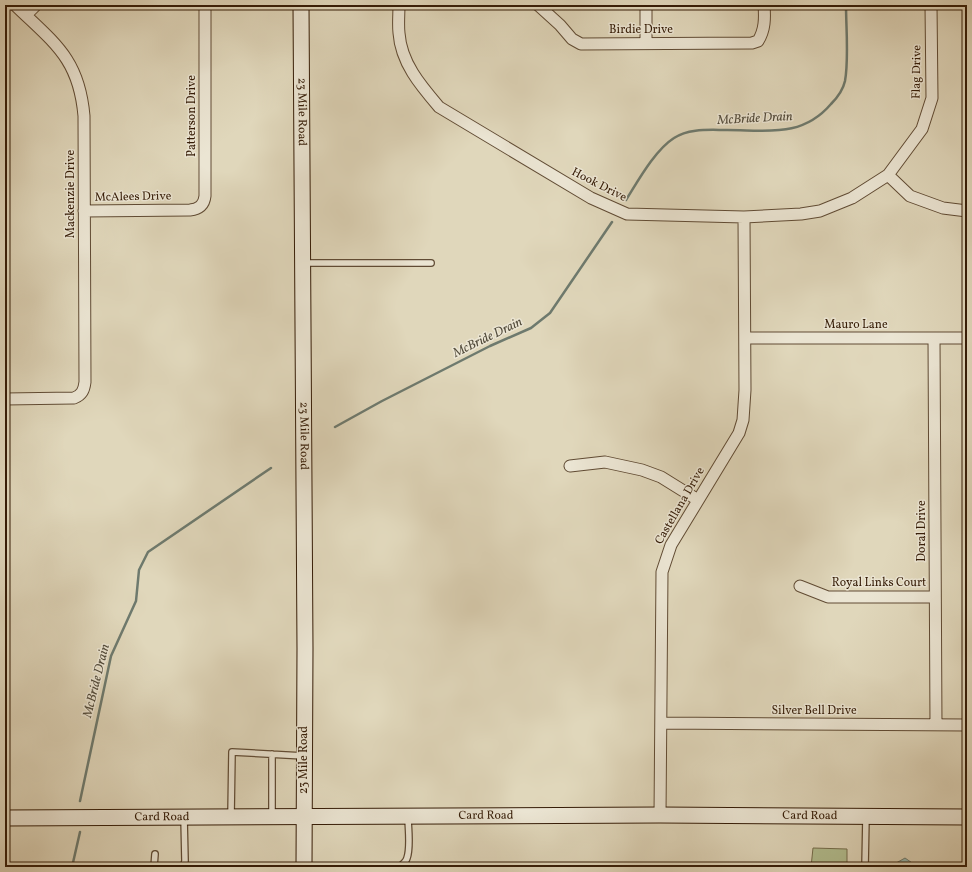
<svg xmlns="http://www.w3.org/2000/svg" width="972" height="872" font-family="Vollkorn,serif">
	<style>
		.green { fill: #b2be90; stroke: #746d4c }
		.water { fill: #94b9b3; stroke: #6e7a6e }
		.lines { fill: none; stroke-linecap: round; stroke-linejoin: round }
		.stream { stroke: #6e7a6e; stroke-width: 2.5 }
		.lane-casing { stroke: #604b34; stroke-width: 8 }
		.street-casing { stroke: #604b34; stroke-width: 13 }
		.secondary-casing { stroke: #351c07; stroke-width: 17 }
		.lane { stroke: #ebe5d3; stroke-width: 5.5 }
		.street { stroke: #ebe5d3; stroke-width: 11 }
		.secondary { stroke: #ebe5d3; stroke-width: 15 }
		.labels { text-anchor: middle; dominant-baseline: central; stroke-width: 3; stroke-linejoin: round; paint-order: stroke }
		.street-label { font-size: 12px; fill: #351c07; stroke: #ebe5d3 }
		.water-label { font-size: 13px; font-style: italic; fill: #524b3b; stroke: #ebe5d3 }
	</style>
	<rect width="100%" height="100%" fill="#e0d7bb"/>
	<filter id="stains"><feTurbulence type="fractalNoise" baseFrequency=".005" numOctaves="4"/><feColorMatrix values="0 0 0 0 .2 0 0 0 0 .09 0 0 0 0 .02 0 0 0 .5 -.17"/></filter>
	<radialGradient id="worn" r=".72"><stop offset=".6" stop-color="#630" stop-opacity="0"/><stop offset="1" stop-color="#630" stop-opacity=".3"/></radialGradient>
	<path class="green" d="M813 848 847 849V867H811Z"/>
	<path class="water" d="M905 858 918 867H889Z"/>
	<g class="lines">
		<path class="stream" d="M626 200C638 181 655 150 674 138 689 128 709 130 727 130 767 130 802 138 831 104 837 98 843 90 845 81 849 59 846 28 846 5
			M335 427 382 401 490 346 531 328 550 313 612 222
			M80 801 111 656 136 601 139 570 148 552 271 468
			M72 867 80 832"/>
		<g class="lane-casing">
			<path id="lane" d="M303 263H431
				M231 816 232 752 304 756
				M272 816V754
				M154 867 155 854
				M183 867 185 861 184 817
				M399 867C402 865 406 862 407 858 411 847 408 828 408 816
				M865 867 866 817"/>
		</g>
		<g class="street-casing">
			<path id="street" d="M399 5C399 14 398 24 399 33 401 63 421 86 439 107L591 198 627 214 744 217 801 214 820 211 852 198 888 175 922 129 932 98 931 5
				M538 5 560 25 572 39 581 44 752 43 758 41C765 30 765 18 764 5
				M646 5V43
				M26 15 36 5
				M888 175 910 196 943 208 967 211
				M84 211 190 210C199 209 204 205 205 196V5
				M745 338H967
				M934 338 936 725
				M5 399 74 398C82 395 84 390 85 382L84 116C79 58 54 43 15 5
				M570 466 605 462 642 470 661 477 698 500
				M800 586 828 597H935
				M661 723 967 725
				M660 815 662 572 671 545 739 433 743 420 745 390 744 217"/>
		</g>
		<g class="secondary-casing">
			<g id="secondary">
				<path id="s1" d="M301 5 305 648 304 867"/>
				<path id="s2" d="M5 818 660 815 967 817"/>
			</g>
		</g>
		<use href="#lane" class="lane"/>
		<use href="#street" class="street"/>
		<use href="#secondary" class="secondary"/>
	</g>
	<g class="labels">
		<g class="street-label">
			<text x="641" y="30">Birdie Drive</text>
			<text transform="translate(917 72) rotate(-89)">Flag Drive</text>
			<text stroke="none"><textPath href="#s1" startOffset="107">23 Mile Road</textPath></text>
			<text transform="translate(192 116) rotate(-90)">Patterson Drive</text>
			<text transform="translate(599 185) rotate(27)">Hook Drive</text>
			<text transform="translate(71 194) rotate(-90)">Mackenzie Drive</text>
			<text transform="translate(133 197) rotate(-1)">McAlees Drive</text>
			<text x="856" y="325">Mauro Lane</text>
			<text stroke="none"><textPath href="#s1" startOffset="431">23 Mile Road</textPath></text>
			<text transform="translate(680 506) rotate(-60)">Castellana Drive</text>
			<text transform="translate(922 531) rotate(-90)">Doral Drive</text>
			<text x="879" y="583">Royal Links Court</text>
			<text x="814" y="711">Silver Bell Drive</text>
			<text transform="translate(304 760) rotate(-90)">23 Mile Road</text>
			<text stroke="none"><textPath href="#s2" startOffset="481">Card Road</textPath></text>
			<text stroke="none"><textPath href="#s2" startOffset="805">Card Road</textPath></text>
			<text stroke="none"><textPath href="#s2" startOffset="157">Card Road</textPath></text>
		</g>
		<g class="water-label">
			<text transform="translate(755 119) rotate(-3)">McBride Drain</text>
			<text transform="translate(488 338) rotate(-26)">McBride Drain</text>
			<text transform="translate(97 681) rotate(-76)">McBride Drain</text>
		</g>
	</g>
	<rect width="972" height="872" fill="none" stroke="#e0d7bb" stroke-width="20"/>
	<rect x="6" y="6" width="960" height="860" fill="none" stroke="#351c07" stroke-width="2"/>
	<rect x="10" y="10" width="952" height="852" fill="none" stroke="#351c07"/>
	<rect width="100%" height="100%" filter="url(#stains)"/>
	<rect width="100%" height="100%" fill="url(#worn)"/>
</svg>
